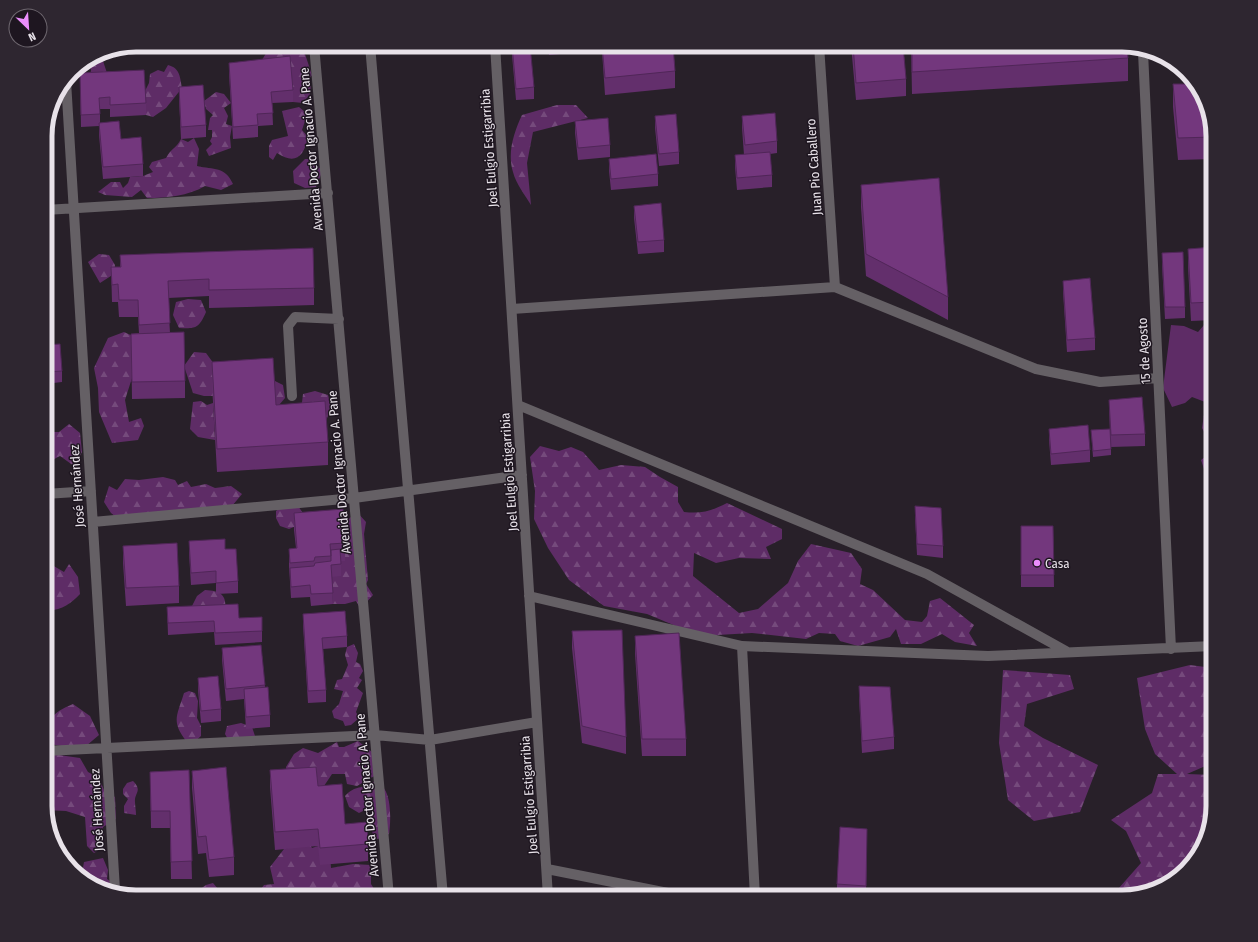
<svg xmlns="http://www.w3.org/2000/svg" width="1258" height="942" font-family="'Fira Sans Condensed',sans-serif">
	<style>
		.green { fill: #5e2c66 }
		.forest { fill: url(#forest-firs) }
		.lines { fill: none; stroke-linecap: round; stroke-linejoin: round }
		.minor { stroke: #656065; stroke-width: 10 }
		.wall { fill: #632f6c }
		.building { fill: #73377d; stroke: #502658 }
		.poi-dot { fill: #eb8dfc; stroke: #1e1620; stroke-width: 1.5 }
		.labels { text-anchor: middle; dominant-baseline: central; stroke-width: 3; stroke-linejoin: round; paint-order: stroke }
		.street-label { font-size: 13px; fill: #e8e2e9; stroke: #1e1620 }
		.poi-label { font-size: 13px; fill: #e8e2e9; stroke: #1e1620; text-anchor: start }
		.rim { fill: none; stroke: #e8e2e9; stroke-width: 5 }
	</style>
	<defs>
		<pattern id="forest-firs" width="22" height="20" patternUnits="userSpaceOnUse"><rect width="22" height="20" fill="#5e2c66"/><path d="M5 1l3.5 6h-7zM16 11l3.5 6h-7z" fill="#754a7c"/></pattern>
	</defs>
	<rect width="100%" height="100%" fill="#282029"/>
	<path class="green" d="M1213 323V405L1192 397 1185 403 1172 407 1163 388 1171 325 1184 326 1198 332 1204 325Z"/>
	<path class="forest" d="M271 45H302L312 75 307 82 311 84 310 94 303 103 293 102 262 60Z
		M96 55 103 61 107 73 90 76 91 70 88 60Z
		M168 65C180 68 180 77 182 88L166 108 153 117 146 115 145 91 149 83 150 74 158 70 164 72Z
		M216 92 224 94 231 103 224 108 228 116 226 124 232 126 230 137 231 148 209 156 206 150 212 144 210 141 212 137V130H208L210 118 213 115 206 109 204 101Z
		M557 105H576L588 118 533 132 527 163 531 205C525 195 516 184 513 172 507 153 514 132 522 115Z
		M299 107 305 112V121L302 130 308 137C304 157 295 165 277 153L273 160 269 157V146L272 140 288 136 282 111Z
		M194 138 199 149 197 166C214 170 225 166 233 184L221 190 205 186C188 196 167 198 147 198L141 190 132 197 105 195 98 192 111 182H120L123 188 128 183 130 177 143 176 153 172 149 167 152 162 166 158C171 148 176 149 181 139L188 142Z
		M305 159H314L322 172 316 187 305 188 294 183 293 171Z
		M99 254 109 255 115 265 114 274 100 283 88 262Z
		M188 299 201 300 206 312C199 328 196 329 179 328L173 315 176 302Z
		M124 332 137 338 133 357 132 378 125 400 129 422 141 418 144 426 138 440 112 443 99 412 98 388 94 368 108 338Z
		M194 352 206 353 214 364 213 396H204L193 393 184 366Z
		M273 380 283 385 285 398 279 405H270Z
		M315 391 328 395 331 408 326 421 301 411 303 394Z
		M201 401 207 405 213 403 215 440 198 437 190 429 193 402Z
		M1204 415 1213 416V448L1202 428Z
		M69 424 80 433 82 452 74 466 60 456 45 464V427L54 425 53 432H59Z
		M540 446 559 451 571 447 583 452 599 470 621 465 645 467 660 477 678 487V502L684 512C702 514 711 511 727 503L782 529V539L766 547 771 559 739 558 716 563 694 553 693 576 739 613 758 609 788 583 798 561 811 544 851 553 862 569 860 584 873 590 905 620 922 622 927 616 930 601 940 598 974 625 969 633 977 646 955 642 942 634 921 644H901L896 629 890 637 858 646 840 641 835 634 819 633 806 639 752 633 700 636 647 614 604 606 569 580 548 548 534 519 535 491 530 457Z
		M1213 451V479L1207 478 1201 460Z
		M163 477 175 480 178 485 187 481 191 487 206 484 215 488 231 486 242 494 232 506 120 520 111 513 104 502 109 486 117 490 125 479 139 480Z
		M286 504 298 506 305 516 301 524 289 529 280 526 276 518V511Z
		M356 511 366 522 364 534 368 580 366 584 373 595 364 605 359 606 356 601 345 604H333L331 577 340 561 345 560 343 526Z
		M69 564 78 577 80 594C71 604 59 612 45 610V595L49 592 46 577 52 565 64 572Z
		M205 590C223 591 227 596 225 613L192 606 197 596Z
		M354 644 358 653 356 662 360 664 363 671 359 678 362 680 357 688 363 693 356 712 359 718 351 725 345 726 343 721 334 718 332 711 339 704 343 691 334 689 337 680 342 679 348 665 345 655 347 647Z
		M1190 665 1213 668V761L1210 764 1187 774 1213 775V806L1196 855 1180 867 1158 889 1122 897H1111L1141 863 1126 831 1111 820 1152 793 1158 774H1177L1155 754 1145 729 1137 678Z
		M1003 670 1070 675 1074 689 1027 704 1024 726 1043 738 1098 765 1080 812 1034 821 1008 800 999 743Z
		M189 691 195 693 198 701 197 718 201 726V736L193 743 186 741C171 721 177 716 184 693Z
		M73 704 90 716 99 735 86 746H61L45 743C48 719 51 713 73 704Z
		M241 723 252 727 255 736 230 743 225 734 227 726Z
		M358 741 377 756 378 774 357 786 347 784 345 774H332L322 789 287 775 286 767 294 754 303 748 318 753 337 742 339 747H344Z
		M45 753 80 758 88 772 99 778 104 790 115 797 116 819 103 827 104 847 94 853 87 846 85 817 66 811 45 810Z
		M133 781C143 791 134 793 135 802 135 806 136 810 136 815L124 813V806L128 799 123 794V789L127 783Z
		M373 782C393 783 391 820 389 834L378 839 374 838 372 831 373 810H365L359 813 349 807 345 796C356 784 362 790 373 782Z
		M309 843 312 848 318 846 330 856 331 868 353 864 371 865V884L379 897H258L257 894 264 885 274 884 270 867 284 849Z
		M103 858 108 870 107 879 121 888V892L87 880 82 873 84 862Z
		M213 883 218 889 220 897H200L199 890 206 885Z"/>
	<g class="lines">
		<path class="minor" d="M314 45 389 897
			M370 45 443 897
			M495 45 548 897
			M819 45 835 287
			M1143 52 1171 649
			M66 81 115 890
			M45 210 328 193
			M512 309 835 287 1036 369 1100 382 1158 378
			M292 396 288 326 295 317 339 319
			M518 405 927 574 1066 651
			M45 494 91 491
			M93 522 354 498 522 475
			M529 596 742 646 988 656 1213 646
			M742 646 755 897
			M45 751 375 735 430 740 537 722
			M547 869 688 897"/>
	</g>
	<path class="wall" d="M512 45 534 87V99L516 100 512 55Z
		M548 45H571V53L549 55Z
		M600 45H673L675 71V88L605 95 602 51 600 52Z
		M727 45H782L728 50Z
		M851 45H903L906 79V96L856 100Z
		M911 45H1122L1128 58V81L912 94Z
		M229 63 293 90V102L272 103 273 125 258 126V137L233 139 229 74Z
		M80 73 146 103V115L110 117V109H100V123L121 139 143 164V176L103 179 99 135V126L81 127Z
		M1173 84 1213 136V159L1178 160 1173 107Z
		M179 87 206 125V137L181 139 179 99Z
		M655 116 679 152V164L659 166 655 128Z
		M742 116 777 141V153L770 154 772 175V187L737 190 735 167V155H744L742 128Z
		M575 121 610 145V157L578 160 575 133Z
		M609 159 658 174V186L611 190 609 171Z
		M861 185 948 297V320L866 276 861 207Z
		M634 206 664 240V252L638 254 634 218Z
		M1213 247V320L1191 321 1188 267V249Z
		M1162 253 1185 307V318L1165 319 1162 265Z
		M120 255 314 288V305L209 308V296L168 298 170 333 185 381V398L132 399 131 334 139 333 138 317H119L118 302H112L111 267H120Z
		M1063 281 1095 338V350L1067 352 1063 292Z
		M45 345 62 371V382L45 384Z
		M212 362 276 405 328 442V465L217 472 212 385Z
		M1109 400 1145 434V446L1111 447V455L1093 457 1091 430 1110 437Z
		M1049 429 1090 450V462L1051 465 1049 440Z
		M915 506 943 546V558L917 555 915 517Z
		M294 513 345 543V561H341V576L332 577 333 604 311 606 310 597 291 598 289 566V549L296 548 294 530Z
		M1021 526H1053L1054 587H1021Z
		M189 541 225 549 238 581V593L216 594V583L191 585 189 553Z
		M123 546 179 586V603L126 606 123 563Z
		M167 607 239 618 262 631V642L215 645 214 632 168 635Z
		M303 614 347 636V647L323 649 326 690V702L308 703 303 625Z
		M572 631 626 737V754L582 743 572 648Z
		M635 636 686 739V756H642L635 654Z
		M261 645 265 687 270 715V727L246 729 244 699 226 701 222 660V648Z
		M198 678 221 709V721L201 723 198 690Z
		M859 686 894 737V749L862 753 859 698Z
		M189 770 192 879H171L170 828H151L150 772Z
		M270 770 318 786 345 824 368 844V861L320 865 318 846 275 850 270 787Z
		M192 771 234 857V875L209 877 206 853 198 854 192 788Z
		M867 829 866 897H852L837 896V884Z"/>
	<path class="building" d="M512 45H530L534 87 516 89Z
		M602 45H673L675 71 605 78Z
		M853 45H903L906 79 856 83Z
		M912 45H1122L1127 46 1128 58 912 72Z
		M290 56 293 90 271 92 273 113 257 114 258 125 233 127 229 63Z
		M144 70 146 103 110 105V97L99 98 100 114 81 115 80 73Z
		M1173 84H1195L1204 95 1213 137 1178 138Z
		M203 85 206 125 181 127 179 87Z
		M775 113 777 141 745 145 742 116Z
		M676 114 679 152 659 154 655 116Z
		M608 118 610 145 578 148 575 121Z
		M119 121 121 139 141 137 143 164 103 167 99 123Z
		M770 152 772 175 737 178 735 155Z
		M656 154 658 174 611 179 609 159Z
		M939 178 948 297 866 254 861 185Z
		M661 203 664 240 638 242 634 206Z
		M1213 247V302L1191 303 1188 249Z
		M313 248 314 288 209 290V279L168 281 170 323 139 325 138 300H119L118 284 112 285 111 267H121L120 255Z
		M1183 252 1185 307H1165L1162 253Z
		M1090 278 1095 338 1067 340 1063 281Z
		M184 332 185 381 132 382 131 334Z
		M60 344 62 371 45 372V345Z
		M273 358 276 405 325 401 328 442 217 449 212 362Z
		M1142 397 1145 434 1111 435 1109 400Z
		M1088 425 1090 450 1051 454 1049 429Z
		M1110 429 1111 449 1093 451 1091 430Z
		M915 506 941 508 943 546 917 544Z
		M343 509 345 543 330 544 331 556 315 557 314 561 290 563 289 549 297 548 294 513Z
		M1021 526H1053L1054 575H1021Z
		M225 539V549H236L238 581 216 583V571L191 573 189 541Z
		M177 543 179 586 126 588 123 546Z
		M340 549 341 564 331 565 333 593 311 594 310 585 291 587 290 568 314 566 315 563 331 561V550Z
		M238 604 239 618 262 617V631L215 633 214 621 168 623 167 607Z
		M345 611 347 636 322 638 326 690 308 691 303 614Z
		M622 630 626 737 582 726 572 631Z
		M679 633 686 739H642L635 636Z
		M261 645 265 685 226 689 222 648Z
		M218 676 221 709 201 711 198 678Z
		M859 686 890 687 894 737 862 741Z
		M268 687 270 715 246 717 244 689Z
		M226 767 234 857 209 860 206 836 198 837 192 771Z
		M316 767 318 786 342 784 345 824 367 822 368 844 320 848 318 829 275 832 270 770Z
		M189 770 192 861 171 862 170 811H151L150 772Z
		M840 827 867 829 866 886 837 884Z"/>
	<circle class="poi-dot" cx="1037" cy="563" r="4"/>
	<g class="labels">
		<g class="street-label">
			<text transform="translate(489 148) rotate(-94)">Joel Eulgio Estigarribia</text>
			<text transform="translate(311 149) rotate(-95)">Avenida Doctor Ignacio A. Pane</text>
			<text transform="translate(814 167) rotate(-94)">Juan Pio Caballero</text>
			<text transform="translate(1144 351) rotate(-93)">15 de Agosto</text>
			<text transform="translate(339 472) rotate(-95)">Avenida Doctor Ignacio A. Pane</text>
			<text transform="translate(509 472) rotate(-94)">Joel Eulgio Estigarribia</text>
			<text transform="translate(77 486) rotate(-94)">José Hernández</text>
			<text transform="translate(367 795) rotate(-95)">Avenida Doctor Ignacio A. Pane</text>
			<text transform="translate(529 795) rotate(-94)">Joel Eulgio Estigarribia</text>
			<text transform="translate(97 810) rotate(-93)">José Hernández</text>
		</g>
		<g class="poi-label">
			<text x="1045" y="563">Casa</text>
		</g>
	</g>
	<path d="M0 0H1258V942H0ZM136 52H1122A84 84 0 0 1 1206 136V806A84 84 0 0 1 1122 890H136A84 84 0 0 1 52 806V136A84 84 0 0 1 136 52Z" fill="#2e2630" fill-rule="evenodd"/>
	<path class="rim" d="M136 52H1122A84 84 0 0 1 1206 136V806A84 84 0 0 1 1122 890H136A84 84 0 0 1 52 806V136A84 84 0 0 1 136 52Z"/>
	<g transform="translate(28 28) rotate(155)"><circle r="19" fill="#1e1620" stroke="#6f6870"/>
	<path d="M0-3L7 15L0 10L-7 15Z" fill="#eb8dfc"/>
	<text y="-6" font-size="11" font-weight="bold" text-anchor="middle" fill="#e8e2e9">N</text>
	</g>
</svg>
